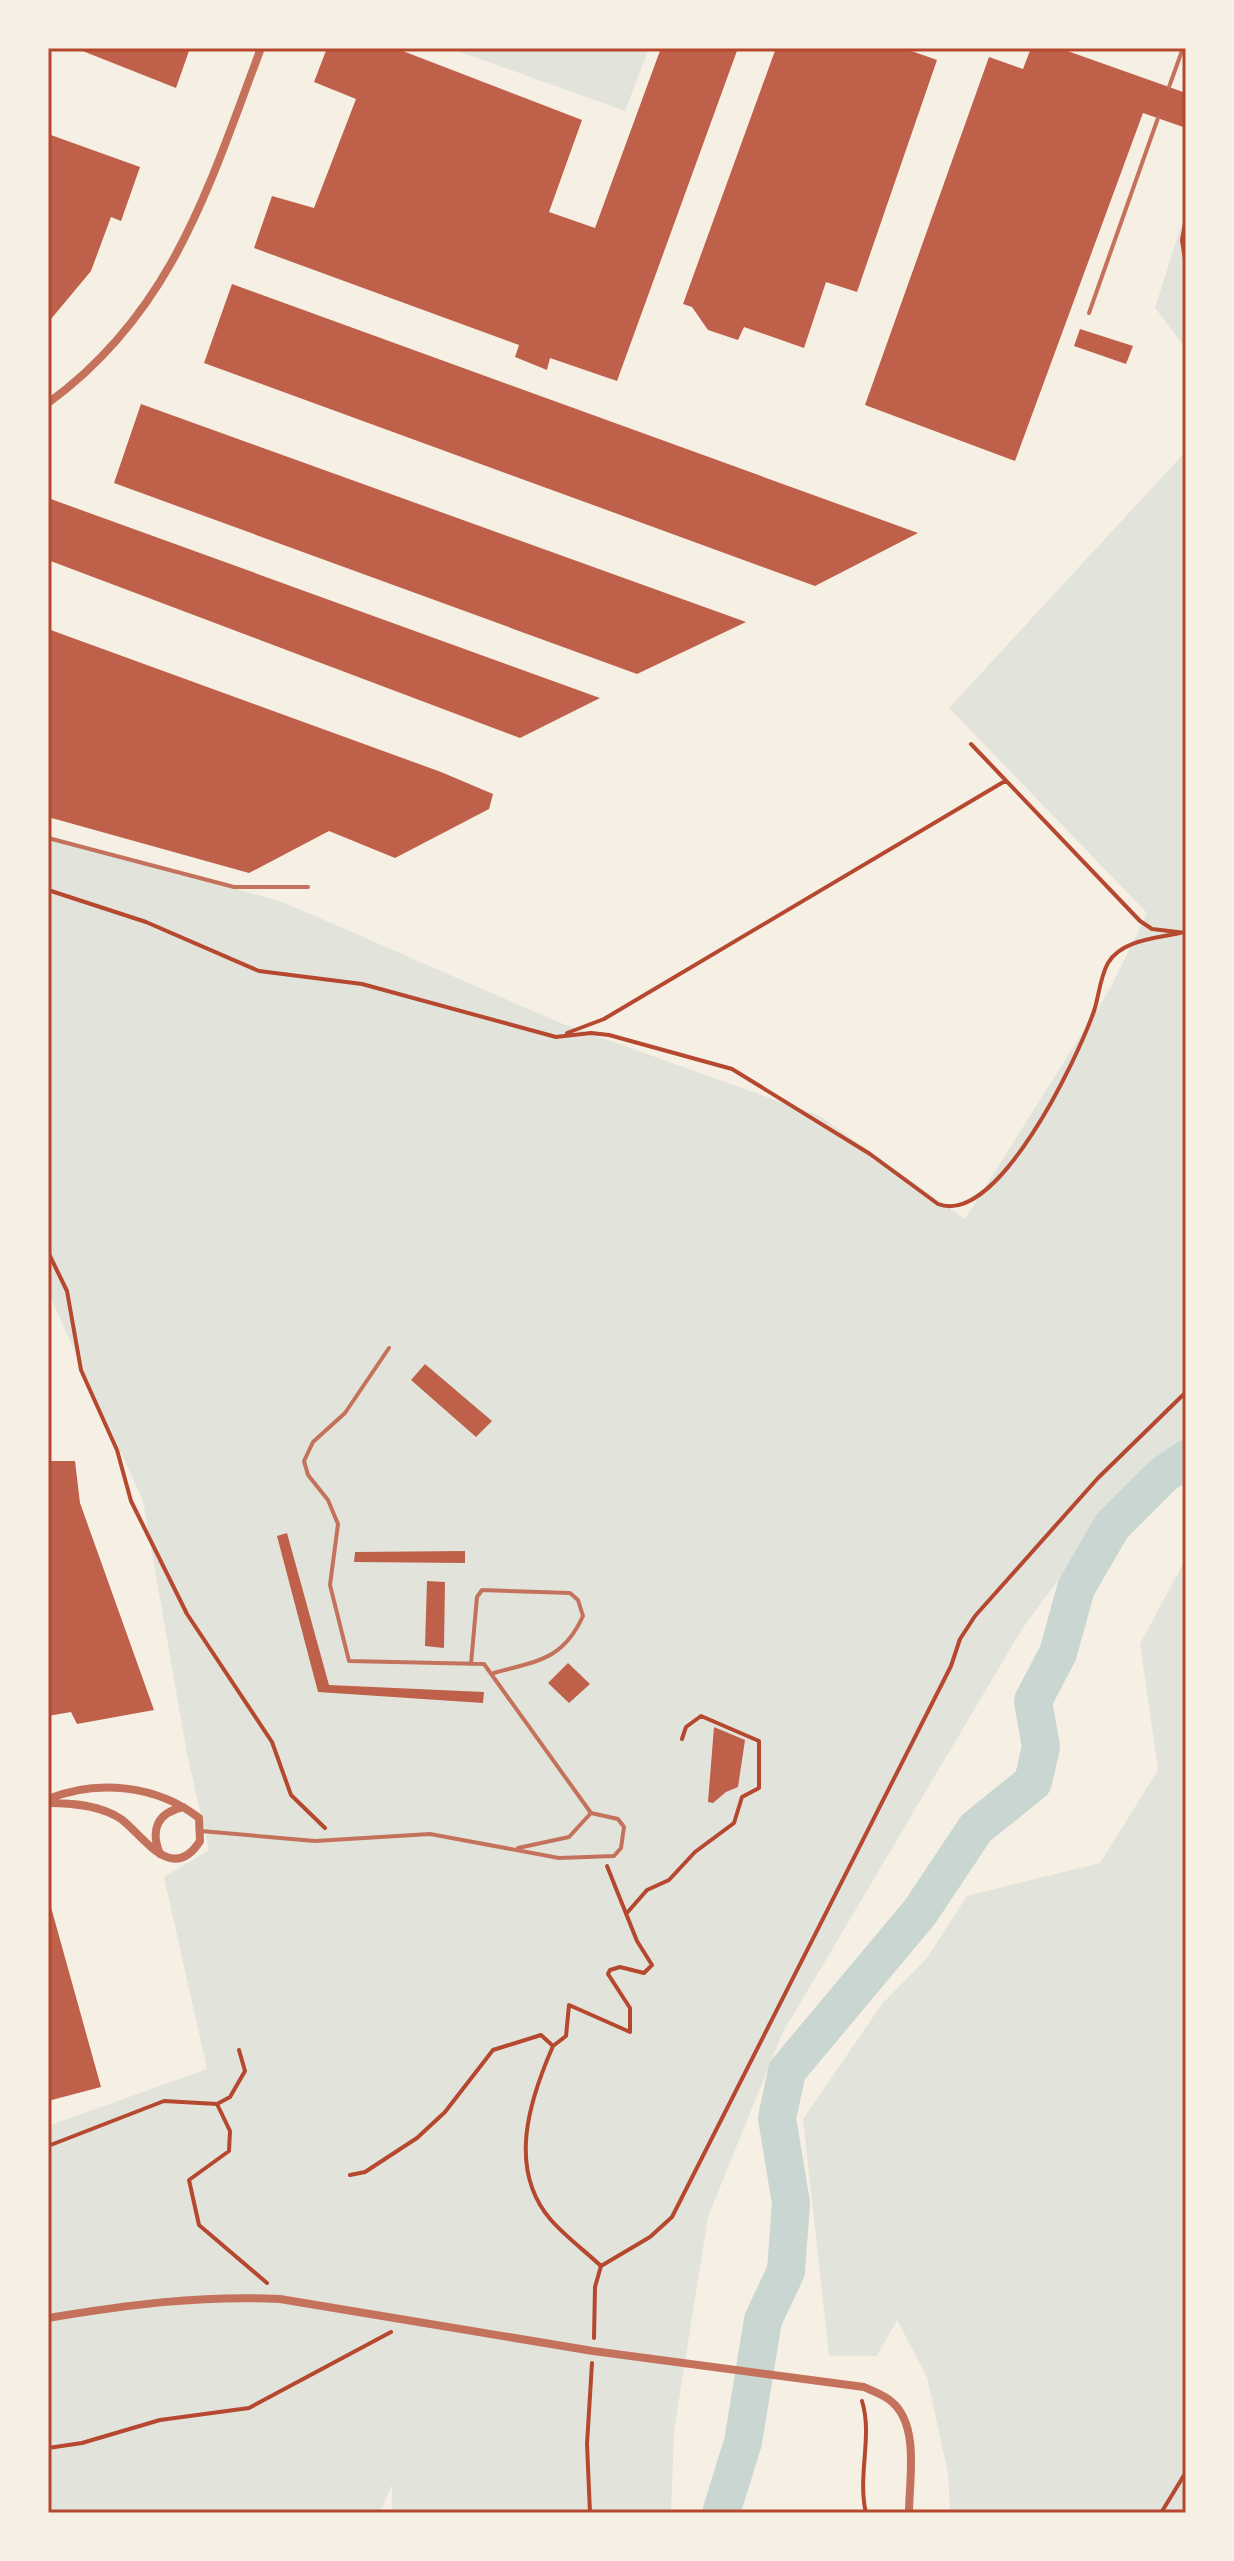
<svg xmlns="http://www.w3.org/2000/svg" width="1234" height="2561" font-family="'Titillium Web',sans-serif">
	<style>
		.green { fill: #e2e4dc }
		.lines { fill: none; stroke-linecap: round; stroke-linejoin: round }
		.river { stroke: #c9d6d2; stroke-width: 38 }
		.building { fill: #bf614a }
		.path { stroke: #b5482f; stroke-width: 4 }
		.service { stroke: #c5725c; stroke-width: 4 }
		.minor { stroke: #c5725c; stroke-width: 8 }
		.neatline { fill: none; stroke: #b5482f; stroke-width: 3 }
	</style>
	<rect width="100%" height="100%" fill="#f6efe4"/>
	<path class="green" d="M449 48H649L625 111Z
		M1186 210V349L1155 308Z
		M1186 451V1441L1118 1499 1022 1629 782 2034 708 2217 674 2431 671 2513H392V2485L380 2513H48V2126L207 2069 164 1877 209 1850 187 1754 143 1501 48 1292V835L285 903 558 1022 820 1116 965 1219 1111 987 1147 913 949 708Z
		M1186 1558V2513H950L948 2473 927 2377 897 2320 877 2356H829L803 2119 882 2004 927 1958 967 1896 1100 1863 1158 1770 1140 1644Z"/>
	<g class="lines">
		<path class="river" d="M721 2513 743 2442 763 2320 786 2271 791 2203 777 2118 787 2071 920 1912 976 1828 1033 1782 1041 1747 1033 1701 1058 1653 1076 1588 1112 1526 1163 1475 1186 1459"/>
	</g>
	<path class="building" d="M75 48H190L176 88Z
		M327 48H395L582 120 549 212 595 228 661 48H738L617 381 550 358 547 370 515 357 519 345 254 248 272 196 314 208 356 99 314 82Z
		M776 48H903L937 60 857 292 826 282 804 348 744 327 738 340 708 330 692 307 683 304Z
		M1031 48H1059L1186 93V128L1143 113 1015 461 865 405 989 57 1023 69Z
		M48 134 140 167 121 221 111 217 91 271 51 319Z
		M232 284 918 533 815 586 204 363Z
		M1080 329 1133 346 1126 364 1074 346Z
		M141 404 746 622 637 674 114 483Z
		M48 498 600 698 520 738 48 560Z
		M48 629 441 772 493 794 489 809 395 858 329 831 249 873 48 817Z
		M425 1364 492 1421 476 1437 411 1380Z
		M48 1461H75L80 1503 154 1710 77 1724 71 1712 48 1716Z
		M287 1533 329 1685 484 1692 483 1703 318 1692 277 1536Z
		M465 1551V1563L354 1562 355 1552Z
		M427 1581 445 1582 444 1648 425 1646Z
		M568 1663 590 1684 569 1703 548 1683Z
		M714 1727 745 1740 738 1787 726 1792 713 1803 708 1802Z
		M49 1900 101 2087 48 2101V1901Z"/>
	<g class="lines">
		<path class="path" d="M1186 218 1182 240 1186 266
			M971 744 1140 921 1152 929 1186 933
			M48 890 146 922 259 971 362 984 556 1037 591 1033 609 1035 732 1069 870 1154 938 1204C998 1227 1078 1057 1094 1011 1099 996 1100 977 1108 963 1121 940 1157 938 1180 933
			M567 1033 604 1019 1005 781
			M48 1252 67 1291 81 1370 117 1450 131 1501 187 1614 272 1742 291 1795 325 1828
			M626 1914 647 1890 669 1880 695 1852 734 1823 742 1797 759 1788V1741L701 1716 686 1727 682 1739
			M553 2046 566 2036 569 2005 630 2032V2008L608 1974 610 1970 620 1967 644 1973 652 1965 637 1941 607 1866
			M239 2050 245 2071 230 2097 217 2104 230 2131 229 2151 189 2180 199 2225 267 2283
			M48 2146 164 2101 217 2104
			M350 2175 365 2172 417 2138 445 2112 493 2050 541 2035 553 2046C529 2101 507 2169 551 2220 566 2237 585 2251 601 2266
			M594 2338 595 2287 601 2266 650 2237 672 2217 951 1666 960 1639 975 1616 1098 1478 1186 1392
			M862 2401C873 2437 857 2475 866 2513
			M48 2448 82 2443 160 2420 249 2408 391 2332
			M590 2513 587 2444 592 2363
			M1161 2513 1186 2472"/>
		<path class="service" d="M1169 87 1183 48
			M1089 313 1158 118
			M48 838 234 887H308
			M389 1348 345 1413 313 1442 304 1461 308 1475 328 1500 338 1524 330 1585 349 1661 484 1664 591 1813
			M471 1664 477 1597 482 1590 570 1593 578 1600 583 1616C563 1660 537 1661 494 1673
			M201 1831 315 1841 430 1834 559 1858 614 1856 621 1848 624 1827 618 1819 591 1813
			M518 1848 569 1837 591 1813"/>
		<path class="minor" d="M48 403C173 312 209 186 261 48
			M48 1799C97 1779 157 1785 199 1818L200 1841C172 1885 143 1835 121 1819 100 1805 72 1803 48 1803
			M160 1854C150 1830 157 1813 183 1807
			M48 2318C126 2305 201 2295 280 2299L593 2351 864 2387C872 2391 885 2395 892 2402 920 2426 909 2481 909 2513"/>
	</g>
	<rect width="1234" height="2561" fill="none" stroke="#f6efe4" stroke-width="100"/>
	<rect x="50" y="50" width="1134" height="2461" class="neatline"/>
</svg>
